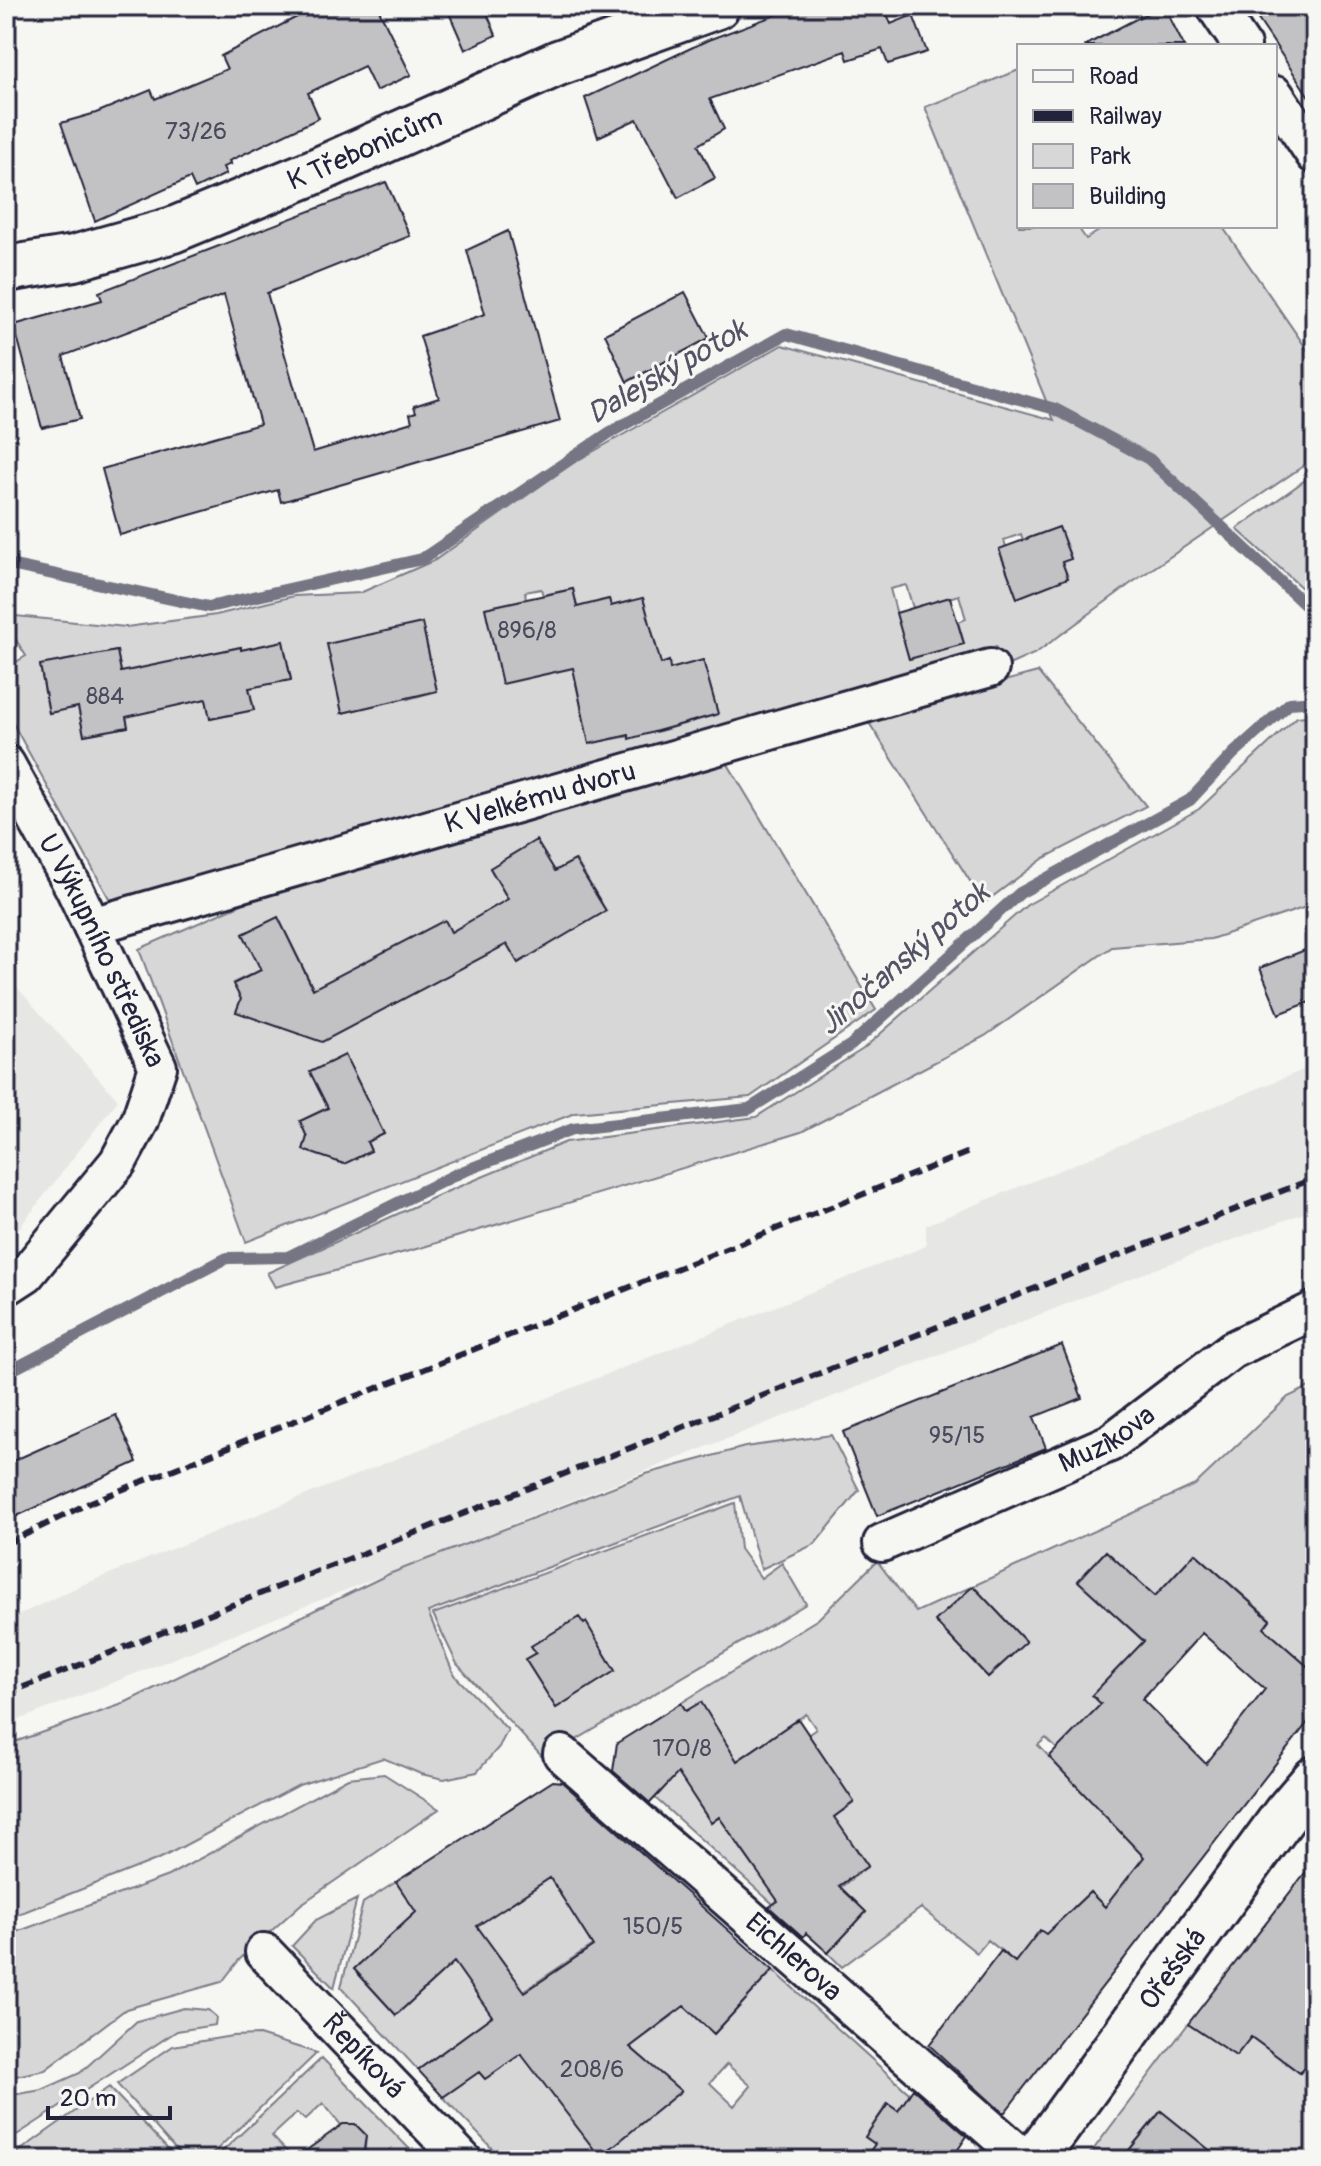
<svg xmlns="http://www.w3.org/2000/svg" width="1321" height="2166" font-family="Pangolin,sans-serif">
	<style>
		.built { fill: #e6e6e4 }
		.green { fill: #d7d7d7; stroke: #7c7c89; stroke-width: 2; fill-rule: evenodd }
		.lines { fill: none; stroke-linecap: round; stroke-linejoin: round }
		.stream { stroke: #757583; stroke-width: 12 }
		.building { fill: #c2c2c4; stroke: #22223b; stroke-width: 2; fill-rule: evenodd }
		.street-casing { stroke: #22223b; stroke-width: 42 }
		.secondary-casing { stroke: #22223b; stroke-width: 50 }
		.street { stroke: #f6f6f2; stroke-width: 36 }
		.secondary { stroke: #f6f6f2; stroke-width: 44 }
		.rail { stroke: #22223b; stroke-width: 6; stroke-dasharray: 12 6; stroke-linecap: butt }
		.labels { text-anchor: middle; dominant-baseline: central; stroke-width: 6; stroke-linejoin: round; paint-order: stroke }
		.number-label { font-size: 24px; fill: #4a4a5d }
		.street-label { font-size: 28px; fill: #22223b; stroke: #f6f6f2 }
		.water-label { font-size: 30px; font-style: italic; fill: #535365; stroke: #f6f6f2 }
	</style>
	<rect width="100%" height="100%" fill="#f6f6f2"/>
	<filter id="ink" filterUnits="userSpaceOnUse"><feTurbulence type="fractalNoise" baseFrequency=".0125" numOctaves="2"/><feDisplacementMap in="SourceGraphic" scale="16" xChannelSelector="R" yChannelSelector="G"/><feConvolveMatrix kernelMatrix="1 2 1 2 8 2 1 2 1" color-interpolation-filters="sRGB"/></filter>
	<g filter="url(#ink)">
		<path class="built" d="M6 825 18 846 15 871 6 883Z
			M6 975 118 1100 6 1245Z
			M1315 1065V1209L1137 1276 6 1725V1621L82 1585 926 1246V1225Z"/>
		<path class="green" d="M1019 70V226H1077L1086 239 1107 226H1222L1315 361V458L1130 584 1036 653 1002 668 996 647 461 803 110 900 6 711V668L26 656 6 624V615L126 627 216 615 294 596 360 593 435 560 573 463 782 345 1054 420 925 107ZM1059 527 1071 558 1062 562 1068 578 1017 598 999 550 1006 547 1004 540 1021 534 1023 540ZM906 585 913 608 959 595 966 619 958 622 964 643 909 659 890 589ZM541 589 543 595 573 589 583 636 485 608 526 599 525 592ZM643 598 650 624 647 667 668 662 670 669 703 661 718 714 660 731 589 743 576 684 616 675 600 601 609 599 611 606ZM422 623 437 691 408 699 406 692 371 706 342 713ZM283 642 291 679 249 688 254 710 211 719 206 699 171 662 240 647 241 650ZM117 651 126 698 123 699 128 727 84 735 78 707 49 713 40 665Z
			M1315 473V600L1237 529Z
			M1038 672 1146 806 1044 858 984 903 866 718Z
			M1315 715V904L1211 939 1112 947 985 1036 801 1132 420 1248 275 1287 267 1273 446 1192 566 1142 756 1117 863 1049 1027 905 1199 809 1297 717Z
			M723 756 876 1010 750 1097 575 1113 246 1242 139 949 283 886ZM536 841 555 871 576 860 606 911 518 963 488 911 508 899 490 868ZM278 917 317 996 236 1012 241 999 233 983 267 967 253 953 243 934ZM345 1055 384 1134 367 1142 371 1151 303 1150 307 1137 300 1121 335 1104 319 1090 311 1072Z
			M1315 1384V1673L1264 1628 1270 1619 1195 1553 1157 1594 1199 1637 1106 1551 1078 1581 1154 1651 1161 1678 1143 1700 1115 1672 1093 1695 1194 1797 1057 1749 1046 1738 1038 1745 1144 1857 1105 1907 1090 1892 1074 1907 1124 1959 1106 1982 1015 1962 988 1940 977 1953 921 1908 842 1967 828 1953 866 1912 853 1899 832 1894 868 1866 856 1848 773 1904 655 1798 689 1760 701 1702 686 1711 681 1703 818 1619 877 1561 916 1612 1195 1485 1288 1397ZM974 1587 1026 1642 988 1677 936 1622ZM806 1714 816 1729 793 1745 803 1761 711 1823 691 1792ZM837 1777 854 1803 756 1870 739 1846Z
			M831 1435 859 1490 815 1544 761 1569 740 1496 428 1612 454 1675 508 1730 499 1747 477 1772 444 1779 421 1774 383 1758 299 1785 161 1858 6 1919V1745L120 1705 389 1574 646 1474 745 1447Z
			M735 1503 740 1549 761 1578 782 1563 806 1604 544 1759 457 1664 433 1614ZM586 1623 615 1671 556 1707 526 1659 536 1653 532 1646Z
			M384 1774 439 1809 300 1905 239 1960 222 1982 126 2009 45 2070 6 2078V1936L168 1876 348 1778Z
			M550 1878 562 1897 578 1888 646 1909 491 2013 492 2016 418 2070 341 1987 363 1903 396 1882 419 1915ZM399 1928 441 1974 396 2015 354 1969Z
			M357 1899 334 1988 292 1946 316 1920Z
			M1276 1911 1315 1941V2010L1280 2058 1300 2073 1315 2054V2160H1192L1202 2144 1161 2111 1121 2160H1090L1087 2158 1188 2024 1236 2056 1288 1989 1243 1953Z
			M773 1970 910 2094 898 2111 887 2104 865 2137 875 2144 864 2160H740L732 2152 723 2160H603L600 2157 596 2160H503L443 2097 479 2072 485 2079 500 2069 516 2046 645 2060 630 2047 672 2016 679 2002 715 2033ZM727 2064 751 2086 734 2106 710 2083ZM663 2077 681 2091 642 2122Z
			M184 2008 208 2010 216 2017 215 2025 177 2031 6 2142V2096L42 2090 80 2073 137 2021Z
			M259 2035 317 2053 206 2160H185L117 2084 173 2046 232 2036Z
			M322 2058 420 2160H376L365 2149 366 2135 355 2124 341 2125 323 2103 305 2120 297 2113 272 2136 288 2153 281 2160H213Z
			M109 2087 178 2160H7Z"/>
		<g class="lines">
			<path class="stream" d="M6 560 10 565 209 607 422 559 609 433 786 334 1055 409 1149 459 1315 614
				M6 1373 227 1258 288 1257 459 1173 573 1129 749 1109 851 1045 1020 893 1190 800 1234 753 1290 703 1315 701"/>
		</g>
		<path class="building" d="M291 6H377L411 75 376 91 364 66 308 93 319 118 229 161 231 164 223 167 226 174 195 189 190 178 95 221 61 123 96 113 151 90 155 99 227 69 221 56 297 17Z
			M446 6H484L496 35 465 50Z
			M800 6H884L891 24 913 15 927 52 888 64 882 49 848 60 845 51 710 99 724 129 698 145 715 178 678 198 637 119 598 137 585 98 708 40Z
			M1161 6H1164L1184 46H1084Z
			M1249 6H1315V106L1272 40Z
			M386 182 410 236 267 293 313 452 412 422 410 414 416 412 414 406 439 398 420 336 485 314 467 250 508 231 560 421 281 502 278 490 120 535 102 469 260 424 224 295 63 356 80 419 42 428 14 325 102 300 99 292Z
			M685 292 709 338 627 382 605 334Z
			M1059 527 1071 559 1062 562 1068 578 1017 598 999 549Z
			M573 589 577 607 609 599 611 606 643 598 661 664 669 661 670 669 703 660 718 714 629 739V735L589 744 573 668 502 684 485 608Z
			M950 597 964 644 909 659 896 613Z
			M422 623 437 691 342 713 327 644Z
			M283 641 291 680 249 688 254 710 210 719 206 699 126 717 128 727 84 735 78 707 49 713 40 665 117 651 121 672 241 647V650Z
			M536 840 555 871 575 860 606 911 518 963 507 944 322 1042 236 1012 241 999 233 984 261 970 243 934 278 917 313 989 445 920 451 932 508 899 490 868Z
			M1315 946V1000L1279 1014 1260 968Z
			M345 1055 384 1134 367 1142 371 1151 344 1164 303 1150 307 1137 300 1121 328 1108 310 1072Z
			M1062 1345 1082 1398 1034 1417 1046 1448 877 1516 843 1432Z
			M116 1415 137 1462 17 1516 6 1491V1464Z
			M1106 1551 1155 1596 1195 1553 1270 1620 1264 1628 1315 1673V1713L1005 2112H1002L929 2045 1001 1951 1015 1962 1040 1930 1046 1934 1090 1892 1105 1907 1144 1857 1049 1757 1101 1704 1092 1695 1144 1641 1078 1581ZM1202 1633 1265 1689 1206 1764 1142 1699Z
			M973 1586 1026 1642 988 1677 935 1621Z
			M579 1617 584 1624 586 1622 615 1671 556 1708 525 1659 536 1653 531 1646Z
			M701 1702 737 1761 798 1719 854 1802 834 1817 868 1866 839 1886 866 1912 828 1953 806 1933 803 1937 769 1907 778 1901 719 1817 711 1823 678 1773 650 1803 613 1771 617 1743 681 1703 686 1711Z
			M553 1781 562 1782 773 1970 714 2034 684 2006 630 2047 681 2091 600 2157 521 2054 485 2079 479 2072 443 2097 418 2070 492 2016 454 1962 396 2015 354 1969 416 1912 396 1882ZM550 1878 593 1946 525 1992 477 1926Z
			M1315 1860V2054L1300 2073 1251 2037 1236 2056 1188 2024Z
			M913 2089 967 2136 951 2160H864L875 2144 865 2137 888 2104 898 2111Z
			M1161 2111 1222 2160H1121Z
			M343 2124H355L366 2135 364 2150 356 2160H293Z"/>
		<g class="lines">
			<g class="street-casing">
				<g id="street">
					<path d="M1215 6 1242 46"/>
					<path d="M1275 95 1315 155"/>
					<path id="s1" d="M6 764 74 888 158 1067 140 1121 118 1162 26 1274 6 1287"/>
					<path id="s2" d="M92 926 990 668"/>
					<path id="s3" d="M882 1543 1110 1443 1232 1350 1315 1310"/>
					<path id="s4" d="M562 1754 1026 2160"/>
					<path id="s5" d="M264 1952 463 2160"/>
				</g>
			</g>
			<g class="secondary-casing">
				<g id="secondary">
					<path id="s6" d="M6 269 74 258 173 230 316 171 558 63 717 6"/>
					<path id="s7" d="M1034 2160 1286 1813 1315 1779"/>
				</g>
			</g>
			<use href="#street" class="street"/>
			<use href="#secondary" class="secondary"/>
			<path class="rail" d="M6 1544 91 1502 969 1152
				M6 1694 1315 1178"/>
		</g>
	</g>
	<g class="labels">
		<g class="number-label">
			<text x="196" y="131">73/26</text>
			<text x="527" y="630">896/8</text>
			<text x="105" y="696">884</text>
			<text x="957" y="1435">95/15</text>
			<text x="682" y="1748">170/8</text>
			<text x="653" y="1926">150/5</text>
			<text x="592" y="2069">208/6</text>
		</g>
		<g class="street-label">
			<text stroke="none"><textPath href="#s6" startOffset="380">K Třebonicům</textPath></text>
			<text stroke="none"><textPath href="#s2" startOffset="466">K Velkému dvoru</textPath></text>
			<text stroke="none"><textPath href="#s1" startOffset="210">U Výkupního střediska</textPath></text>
			<text stroke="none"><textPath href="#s3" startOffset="248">Muzikova</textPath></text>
			<text stroke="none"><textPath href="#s4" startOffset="308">Eichlerova</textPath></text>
			<text stroke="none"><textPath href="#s7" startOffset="236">Ořešská</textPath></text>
			<text stroke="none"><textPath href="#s5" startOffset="144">Řepíková</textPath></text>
		</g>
		<g class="water-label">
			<text transform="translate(667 372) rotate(-30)">Dalejský potok</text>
			<text transform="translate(904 959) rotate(-41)">Jinočanský potok</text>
		</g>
	</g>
	<rect width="1321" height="2166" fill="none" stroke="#f6f6f2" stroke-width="32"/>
	<rect x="16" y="16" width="1289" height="2134" fill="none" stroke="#22223b" stroke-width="3" filter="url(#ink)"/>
	<rect x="1017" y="44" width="260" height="184" fill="#f6f6f2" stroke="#a1a1a9" stroke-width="2"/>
	<rect x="1033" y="70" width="40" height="12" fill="#f6f6f2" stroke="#a1a1a9" stroke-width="2"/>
	<text x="1089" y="84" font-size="24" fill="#22223b">Road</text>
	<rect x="1033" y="110" width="40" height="12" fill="#22223b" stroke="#a1a1a9" stroke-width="2"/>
	<text x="1089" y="124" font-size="24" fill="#22223b">Railway</text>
	<rect x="1033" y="144" width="40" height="24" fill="#d7d7d7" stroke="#a1a1a9" stroke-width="2"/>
	<text x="1089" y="164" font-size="24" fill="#22223b">Park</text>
	<rect x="1033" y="184" width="40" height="24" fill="#c2c2c4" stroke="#a1a1a9" stroke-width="2"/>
	<text x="1089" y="204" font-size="24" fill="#22223b">Building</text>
	<path d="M48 2106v12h122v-12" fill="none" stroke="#22223b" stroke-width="4"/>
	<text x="60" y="2106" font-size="24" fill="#22223b" stroke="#f6f6f2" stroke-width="6" paint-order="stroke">20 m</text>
</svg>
